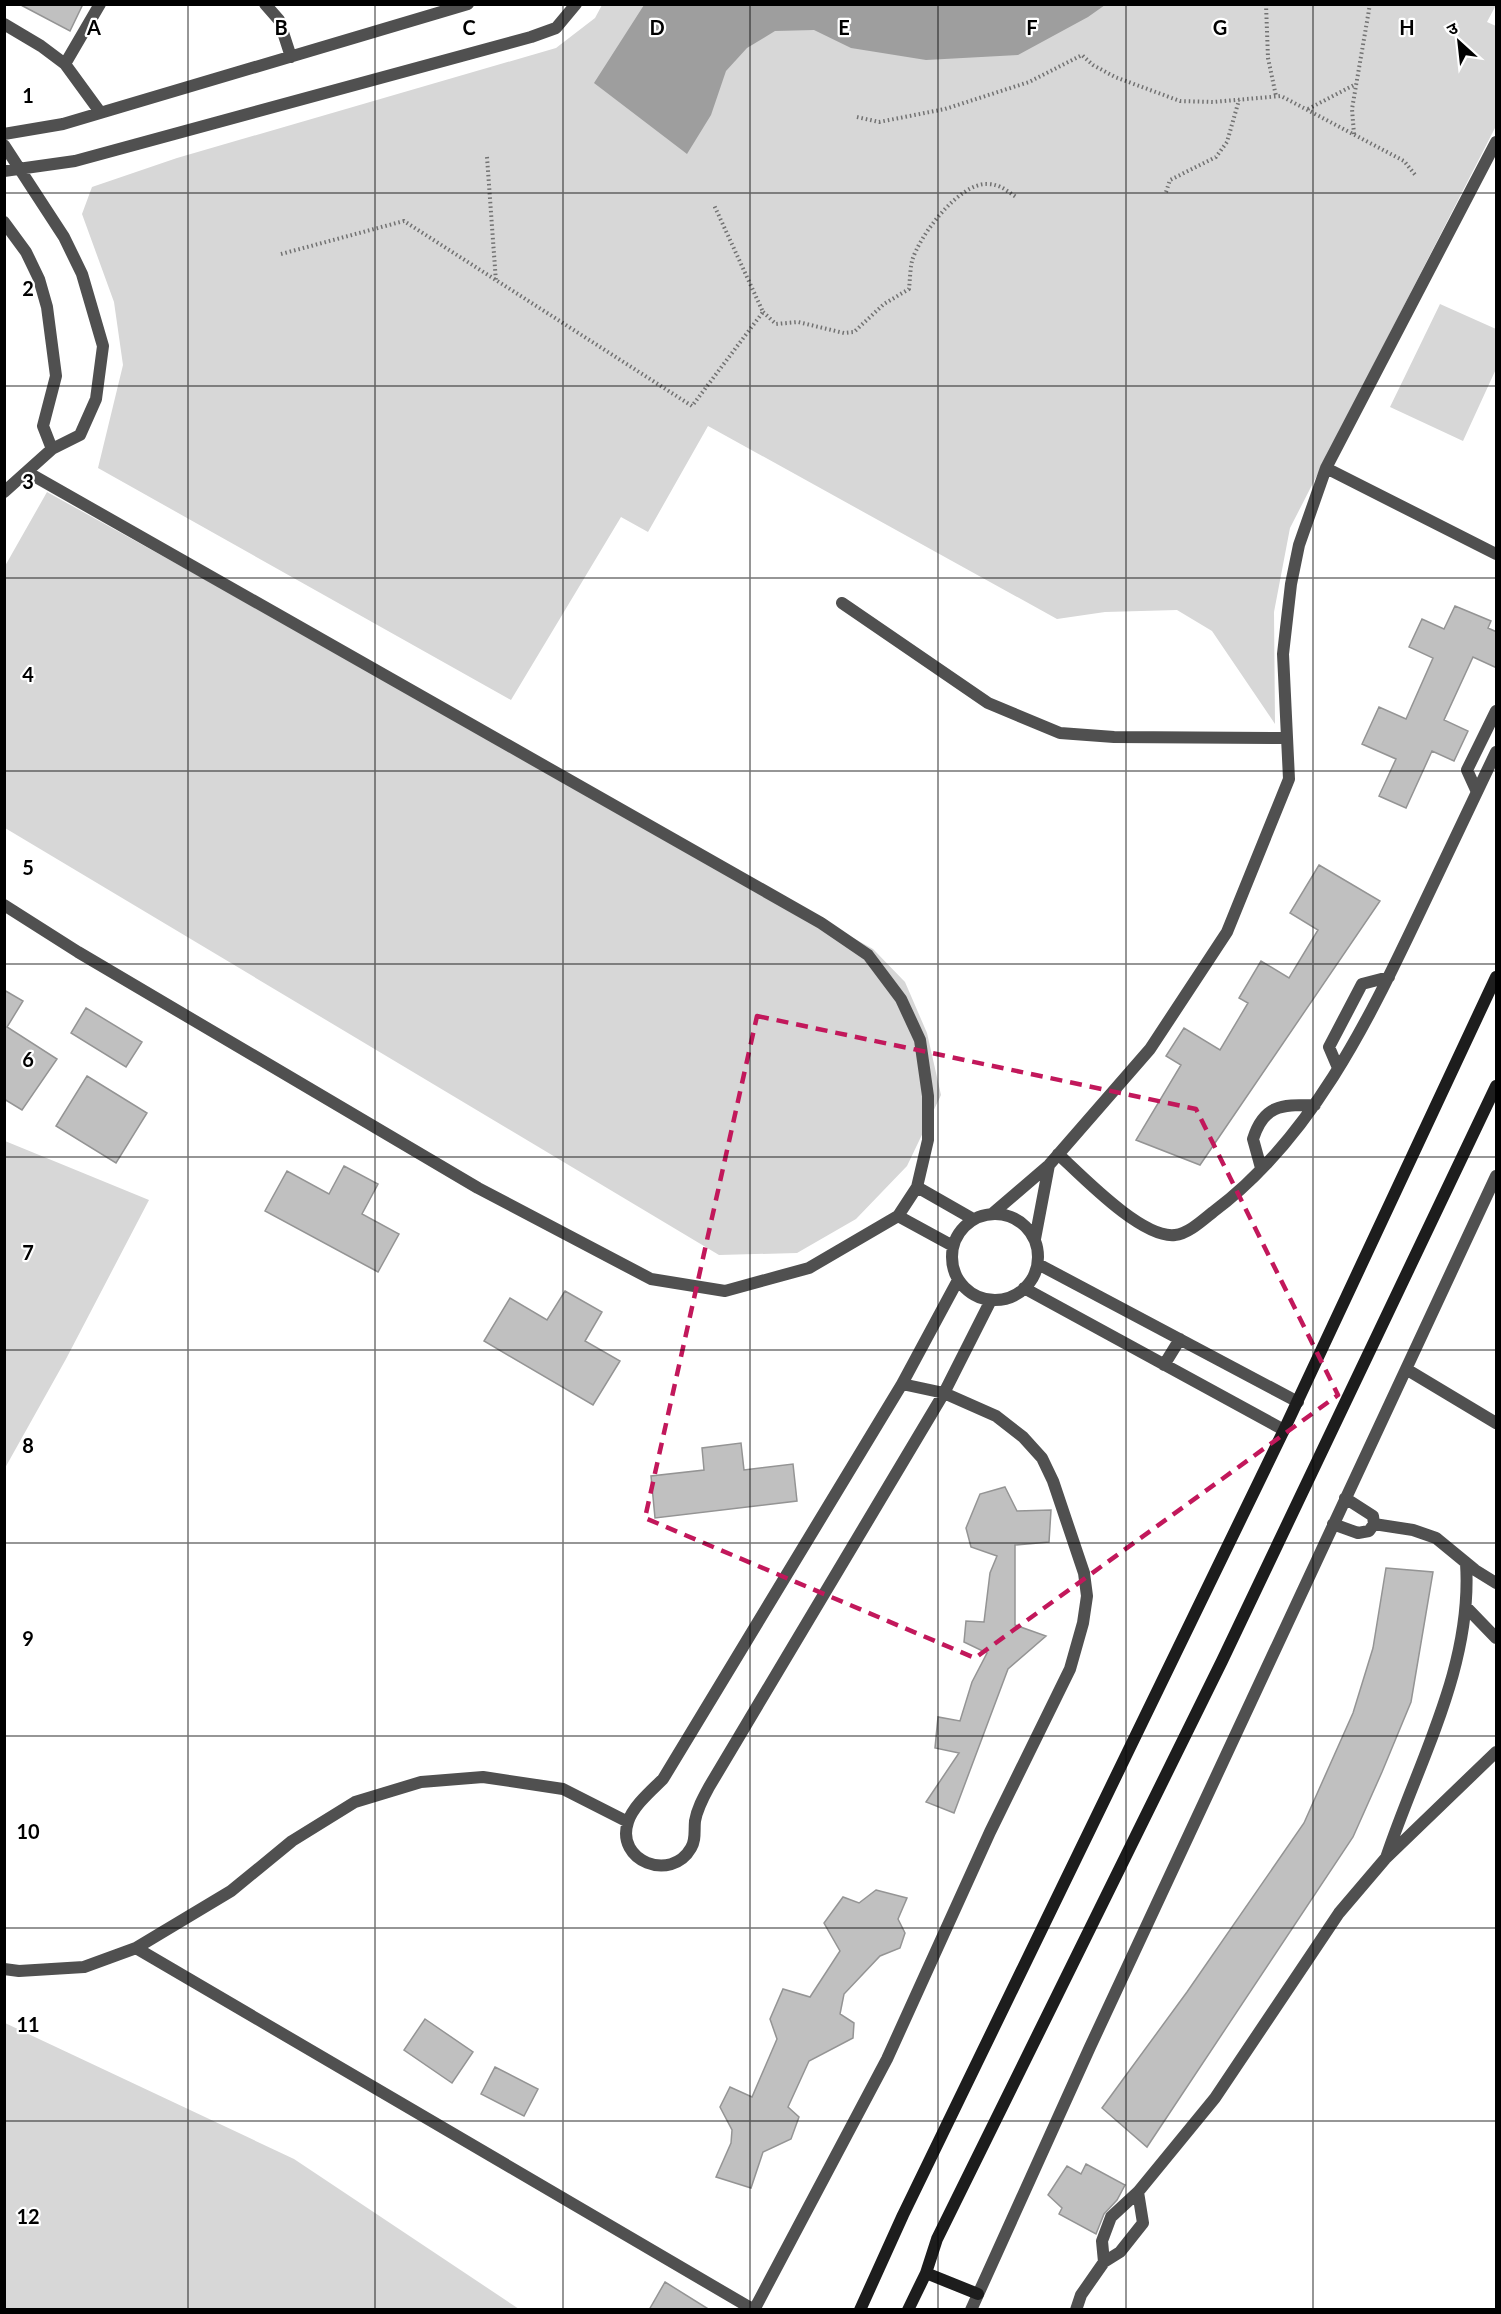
<svg xmlns="http://www.w3.org/2000/svg" width="1501" height="2314" font-family="Lato,'Noto Sans Devanagari',sans-serif">
	<style>
		.green { fill: #d7d7d7 }
		.water { fill: #9e9e9e }
		.building { fill: #c0c0c0; stroke: #949494; stroke-width: 1.5 }
		.lines { fill: none; stroke-linecap: round; stroke-linejoin: round }
		.path { stroke: #727272; stroke-width: 4; stroke-dasharray: 1.5 3; stroke-linecap: butt }
		.street { stroke: #505050; stroke-width: 12 }
		.secondary { stroke: #1d1d1d; stroke-width: 12 }
		.marked { fill: none; stroke: #c2185b; stroke-width: 4.5; stroke-dasharray: 12 8; stroke-linejoin: round }
		.grid { fill: none; stroke: #000; stroke-width: 1.5; stroke-opacity: 0.55 }
		.grid-label { font-size: 20px; text-anchor: middle; font-weight: bold; fill: #000; stroke: #fff; stroke-width: 4.5; stroke-linejoin: round; paint-order: stroke }
	</style>
	<rect width="100%" height="100%" fill="#fff"/>
	<path class="green" d="M602 5H1496L1487 22 1496 26V126L1290 528 1274 612 1275 724 1212 631 1177 610 1105 612 1057 619 708 426 648 532 621 517 511 700 98 468 123 365 114 302 82 214 92 187 177 158 556 48 595 18Z
		M1440 304 1496 329V369L1463 441 1390 407Z
		M47 492 873 949 905 982 927 1033 941 1095 907 1166 856 1219 797 1253 719 1255 5 828V566Z
		M5 1141 149 1200 66 1359 5 1468Z
		M5 2023 294 2159 519 2309H5Z"/>
	<path class="water" d="M644 5V4L1105 5 1088 17 1018 55 926 60 851 48 814 30 775 31 747 48 726 71 711 115 687 154 594 83Z"/>
	<path class="building" d="M19 4H83L70 31Z
		M1455 606 1491 621 1488 628 1497 632V668L1473 657 1444 720 1468 731 1454 761 1432 751 1406 808 1379 796 1396 759 1362 744 1379 707 1406 719 1433 658 1409 647 1422 619 1444 629Z
		M1319 865 1380 901 1200 1165 1136 1140 1181 1065 1166 1056 1184 1028 1220 1050 1248 1003 1239 998 1261 961 1289 978 1318 930 1290 913Z
		M4 990 23 1001 7 1027 57 1059 22 1110 4 1099Z
		M86 1008 142 1042 126 1067 71 1033Z
		M87 1076 147 1113 116 1163 56 1126Z
		M344 1166 378 1184 362 1214 399 1234 378 1272 265 1211 287 1171 329 1194Z
		M565 1291 602 1312 585 1341 620 1361 593 1405 484 1341 510 1298 547 1320Z
		M741 1443 744 1470 793 1464 797 1501 655 1518 651 1476 704 1470 702 1448Z
		M1005 1487 1017 1511 1051 1510 1049 1542 1015 1545V1625L1046 1636 1008 1669 954 1813 926 1802 959 1753 935 1748 938 1717 960 1721 972 1682 987 1653 964 1642 966 1621 984 1622 990 1573 997 1556 971 1547 966 1528 980 1494Z
		M1386 1568 1433 1572 1411 1702 1382 1772 1353 1837 1147 2147 1102 2108 1187 1992 1304 1823 1353 1713 1373 1648Z
		M876 1890 907 1898 898 1919 905 1933 900 1948 880 1956 844 1994 840 2014 854 2023 853 2038 809 2061 788 2107 799 2117 791 2139 763 2152 751 2188 716 2177 731 2143 732 2130 720 2107 730 2087 752 2097 777 2039 770 2019 783 1989 810 1997 840 1951 824 1923 843 1897 859 1903Z
		M425 2019 473 2052 452 2083 404 2050Z
		M495 2067 538 2089 524 2116 481 2094Z
		M1086 2164 1125 2185 1117 2200 1104 2214 1096 2234 1059 2214 1062 2208 1048 2195 1067 2166 1081 2174Z
		M665 2282 710 2310H649Z"/>
	<g class="lines">
		<path class="path" d="M1266 4 1268 58 1276 96
			M1308 109 1356 84
			M857 117 879 122 945 109 1029 82 1082 55 1093 65 1115 77 1180 101 1213 102 1281 96 1404 161 1416 176
			M1354 134 1352 109 1370 4
			M487 157 496 282
			M1166 192 1170 180 1216 157 1227 142 1239 100
			M281 254 404 221 692 406 763 312 714 205
			M763 312 776 324 798 322 844 333 854 332 884 304 909 289C910 280 910 270 912 261 919 236 959 183 987 184 999 184 1006 190 1016 197"/>
		<path class="street" d="M265 4 279 20 291 57
			M4 24 41 46 65 64 100 112
			M65 64 100 4
			M4 134 63 124 468 4
			M4 145 64 237 82 274 103 346 96 399 80 435 52 449 4 492
			M4 171 75 161 531 37 556 28 576 4
			M4 222 26 252 39 279 47 307 56 376 43 426 52 449
			M1326 468 1496 554
			M842 603 988 703 1060 733 1114 737 1287 738
			M1477 792 1467 770 1496 711
			M4 905 78 952 478 1188 651 1279 725 1291 809 1268 898 1216 917 1187 928 1140V1096L920 1040 901 999 868 955 821 923 27 472
			M1338 1068 1329 1047 1362 984 1389 977
			M1058 1154C1082 1176 1142 1239 1175 1235 1188 1234 1203 1220 1213 1212 1311 1139 1367 1023 1418 916 1444 862 1470 807 1496 752
			M1261 1168 1253 1139C1264 1104 1282 1105 1315 1105
			M917 1187 973 1219
			M993 1213 1049 1165 1150 1049 1227 932 1289 779 1283 654 1291 584 1299 545 1326 468 1496 142
			M952 1257a43 43 0 1 1 86 0a43 43 0 1 1-86 0Z
			M898 1216 953 1246
			M1035 1239 1049 1165
			M1038 1264 1298 1402
			M958 1280 902 1384 663 1779C651 1791 633 1806 628 1822 615 1861 671 1883 691 1848 696 1840 694 1831 695 1821 697 1809 703 1798 709 1787L944 1393 991 1300
			M1024 1288 1284 1430
			M1164 1365 1180 1339
			M1406 1369 1496 1423
			M1333 1524 1358 1533 1369 1531 1374 1524 1373 1516 1345 1498
			M1374 1524 1413 1530 1436 1538 1475 1570 1496 1583
			M1467 1608 1496 1638
			M1386 1858C1418 1762 1473 1667 1466 1563
			M136 1948 754 2310
			M4 1969 19 1971 84 1967 136 1948 231 1891 292 1841 355 1802 421 1782 483 1777 563 1789 628 1822
			M1104 2262 1120 2252 1143 2223 1138 2192
			M754 2310 887 2059 990 1832 1070 1669 1083 1623 1087 1596 1084 1573 1053 1481 1042 1458 1023 1437 996 1416 944 1393 902 1384
			M971 2310 1090 2047 1496 1176
			M1076 2310 1081 2295 1104 2262 1102 2241 1111 2217 1138 2192 1215 2098 1339 1913 1385 1859 1496 1752"/>
		<path class="secondary" d="M926 2273 978 2294
			M860 2310 903 2215 1284 1430 1496 977
			M908 2310 926 2273 937 2239 1222 1661 1496 1086"/>
	</g>
	<path class="marked" d="M757 1016 1196 1109 1338 1395 975 1658 645 1518Z"/>
	<path class="grid" d="M188 4V2310M375 4V2310M563 4V2310M750 4V2310M938 4V2310M1126 4V2310M1313 4V2310M4 193H1496M4 386H1496M4 578H1496M4 771H1496M4 964H1496M4 1157H1496M4 1350H1496M4 1543H1496M4 1736H1496M4 1928H1496M4 2121H1496"/>
	<g class="grid-label">
		<text x="94" y="35">A</text>
		<text x="281" y="35">B</text>
		<text x="469" y="35">C</text>
		<text x="657" y="35">D</text>
		<text x="844" y="35">E</text>
		<text x="1032" y="35">F</text>
		<text x="1220" y="35">G</text>
		<text x="1407" y="35">H</text>
		<text x="28" y="103">1</text>
		<text x="28" y="296">2</text>
		<text x="28" y="489">3</text>
		<text x="28" y="682">4</text>
		<text x="28" y="875">5</text>
		<text x="28" y="1067">6</text>
		<text x="28" y="1260">7</text>
		<text x="28" y="1453">8</text>
		<text x="28" y="1646">9</text>
		<text x="28" y="1839">10</text>
		<text x="28" y="2032">11</text>
		<text x="28" y="2224">12</text>
	</g>
	<rect width="1501" height="2314" fill="none" stroke="#000000" stroke-width="12"/>
	<g transform="translate(1459 42) rotate(333)" stroke="#ffffff" stroke-width="4.5" paint-order="stroke">
	<path d="M0-4.5L10 22L0 15L-10 22Z" fill="#000000"/>
	<text y="-9" font-size="16" font-weight="bold" text-anchor="middle" fill="#000000">उ</text>
	</g>
</svg>
